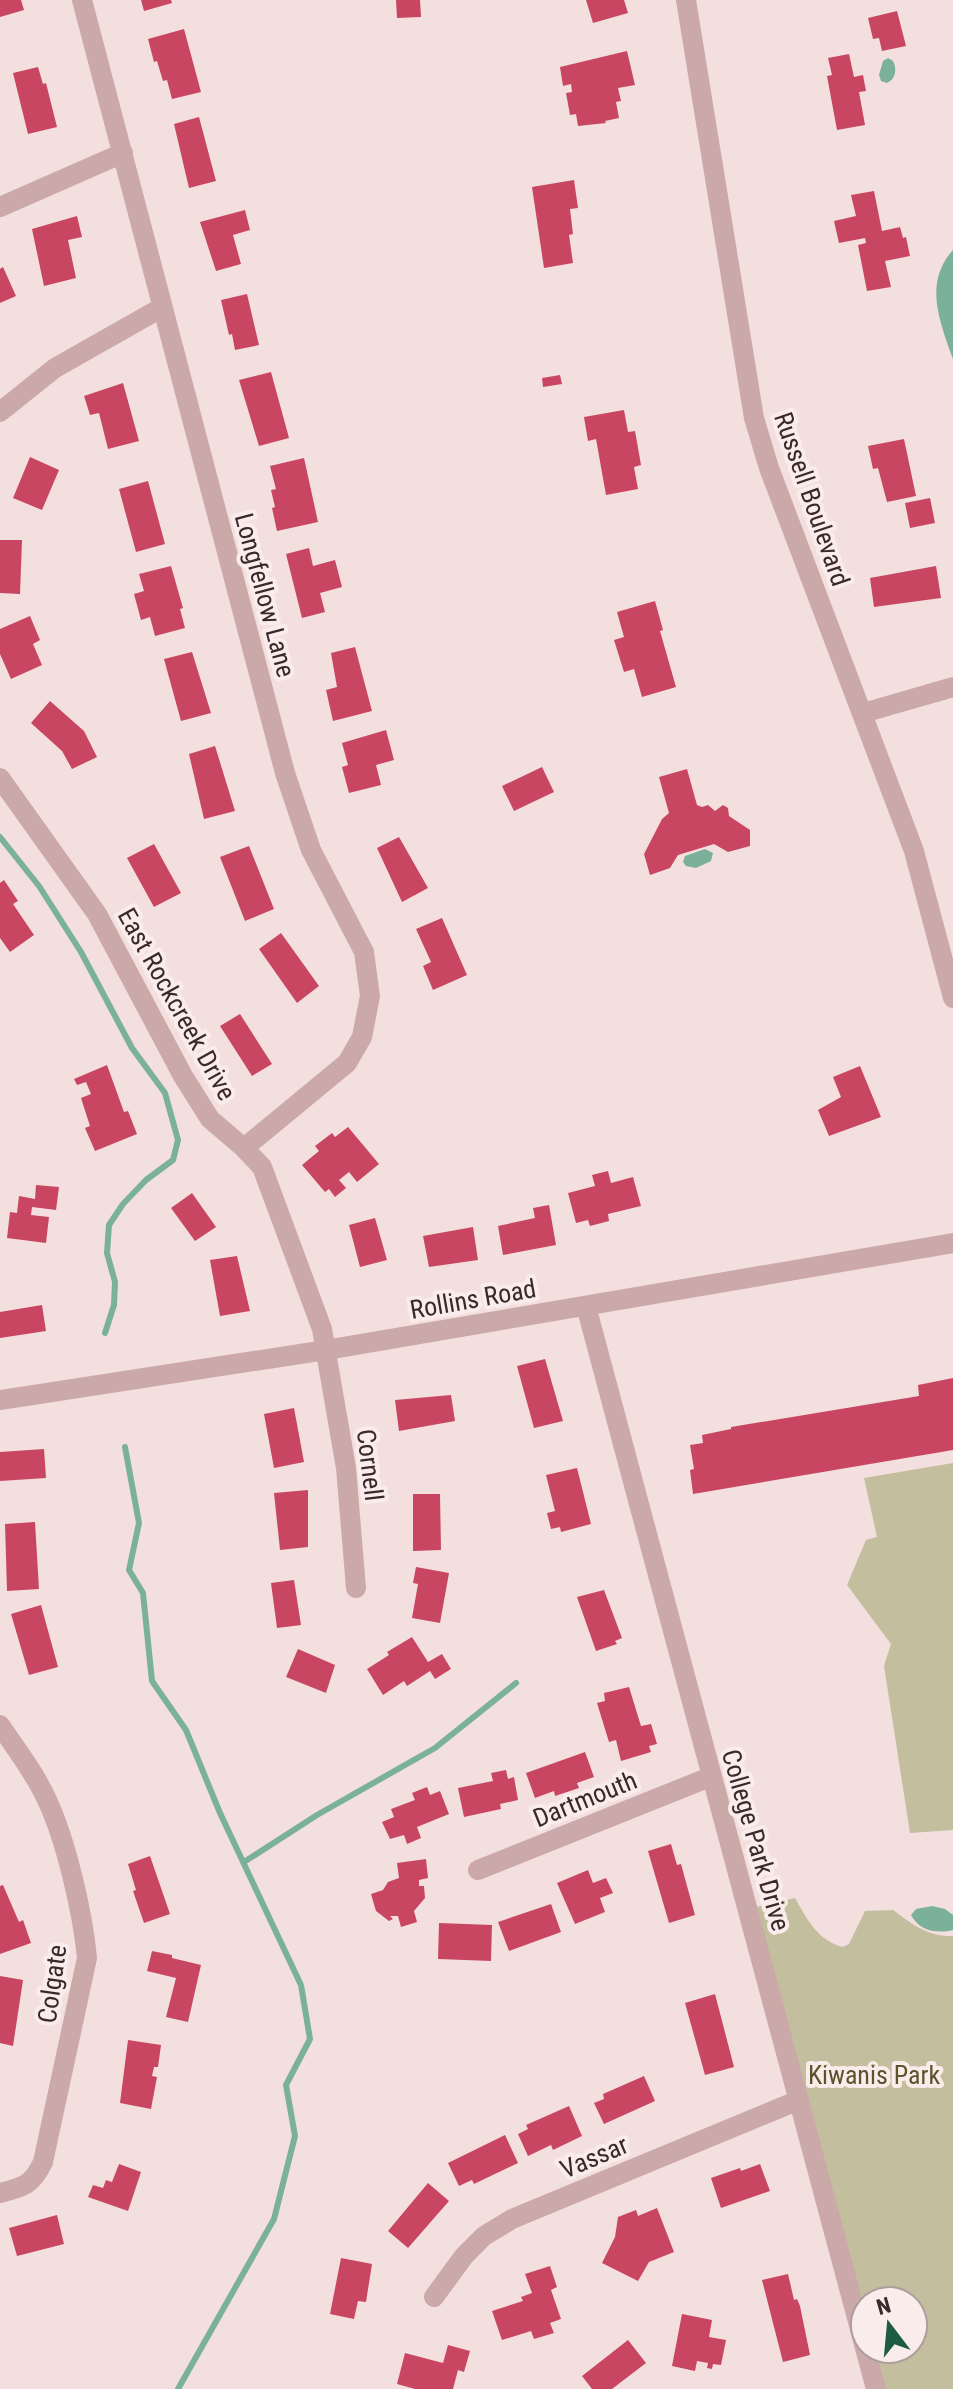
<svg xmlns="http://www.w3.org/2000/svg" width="953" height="2389" font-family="'Roboto Condensed',sans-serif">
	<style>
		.green { fill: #c3be9d; fill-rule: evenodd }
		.water { fill: #7bb19b }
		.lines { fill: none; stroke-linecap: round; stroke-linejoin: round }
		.stream { stroke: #7bb19b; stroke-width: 6 }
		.building { fill: #c94662 }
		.street { stroke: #cca9a9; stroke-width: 20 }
		.labels { text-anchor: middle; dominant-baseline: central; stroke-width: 8; stroke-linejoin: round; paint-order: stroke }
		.street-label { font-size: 26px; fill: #39292b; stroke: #faecea }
		.park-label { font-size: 26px; fill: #58542c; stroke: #faecea }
	</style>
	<rect width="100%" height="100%" fill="#f3dfde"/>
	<path class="green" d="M953 1463V1830L910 1833 884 1666 891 1644 847 1585 866 1540 877 1537 864 1478Z
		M795 1898C807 1919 818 1941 843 1947L849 1944 865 1911 893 1910C912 1924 928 1937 953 1936V2389H876L748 1909ZM865 2301H913V2349H865Z"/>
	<path class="water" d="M888 58 893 61C897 69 896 79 887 83L881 81 879 75 883 61Z
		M953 250V359C940 322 923 283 953 250Z
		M705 849 713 853 711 861 696 868 686 866 683 862 685 856Z
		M932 1906 945 1909 953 1915V1930C937 1934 919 1931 911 1915L916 1909Z"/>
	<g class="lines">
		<path class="stream" d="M0 837 39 886 81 952 132 1048 165 1093 178 1140 173 1160 146 1180 123 1204 109 1225 107 1253 115 1282 114 1305 105 1333
			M125 1447 139 1523 129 1570 143 1593 152 1681 186 1730 220 1813 301 1985 310 2039 286 2085 295 2136 274 2219 178 2389
			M244 1862 317 1815 435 1748 516 1683"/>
	</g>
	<path class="building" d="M0 0H21L24 10 0 17Z
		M141 0H171L172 3 144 11Z
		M396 0H420L421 17 397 18Z
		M586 0H624L628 13 593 23Z
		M897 11 906 46 882 51 879 38 873 39 868 18Z
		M184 29 201 92 172 99 167 80 163 81 157 61 154 62 148 39Z
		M627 51 635 85 618 88 621 101 616 102 619 118 605 121 606 123 578 126 576 114 570 115 566 93 572 92 571 84 563 86 560 67Z
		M849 54 854 77 863 75 866 91 859 92 865 125 837 130 827 76 832 75 828 58Z
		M38 67 43 84 46 83 57 127 28 134 13 73Z
		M199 117 216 181 189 188 174 124Z
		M574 180 578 208 570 209 573 234 569 235 573 263 544 268 532 187Z
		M874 191 882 231 900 227 903 238 906 237 910 256 885 261 891 287 867 291 858 245 866 243 865 238 839 243 834 221 856 216 851 195Z
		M245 210 250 230 233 235 241 264 216 271 200 222Z
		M77 216 82 237 68 240 76 278 44 286 32 229Z
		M3 267 16 296 0 303V269Z
		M247 294 259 345 235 350 232 334 229 335 221 300Z
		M271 372 289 438 259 446 239 380Z
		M560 375 562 384 543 387 542 378Z
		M123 383 139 441 108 449 99 413 90 415 84 396Z
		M624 410 628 432 635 431 641 465 634 467 638 489 606 495 596 439 588 441 584 417Z
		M904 439 916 496 887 502 878 468 873 469 868 446Z
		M30 457 59 470 42 510 13 498Z
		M304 458 318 522 277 531 272 508 275 507 271 490 276 489 270 466Z
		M148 481 165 544 136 552 119 489Z
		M930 498 935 523 910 528 905 503Z
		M0 540H22L20 594 0 593Z
		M309 548 313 566 335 560 342 587 320 593 325 612 302 618 286 554Z
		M171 566 183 608 180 609 185 628 155 636 150 617 141 620 134 594 144 591 139 574Z
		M936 566 941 598 874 607 870 578Z
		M655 601 663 630 660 631 676 687 642 697 634 669 624 672 614 640 624 637 617 612Z
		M30 616 40 640 33 644 42 665 11 679 0 654V629Z
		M355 647 372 711 333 721 326 690 337 687 331 653Z
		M192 652 211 713 181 721 164 659Z
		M50 701 84 731 97 757 72 769 62 751 31 723Z
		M386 730 394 760 376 765 381 785 349 793 342 767 348 765 342 743Z
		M215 746 235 811 204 819 189 754Z
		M542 767 554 792 514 811 502 786Z
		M687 769 697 805 702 807 708 805 715 811 723 805 728 808 729 816 750 830V846L728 852 714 844 678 855 670 868 650 875 644 854 662 819 669 813 659 777Z
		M399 837 428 888 402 902 377 848Z
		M154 844 181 893 154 907 127 858Z
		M249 846 274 909 245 921 220 857Z
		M4 880 18 901 13 904 34 935 10 952 0 938V883Z
		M442 918 467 975 433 990 423 966 431 962 416 929Z
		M281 933 319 986 297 1003 259 949Z
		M240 1014 272 1064 252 1076 220 1026Z
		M107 1065 124 1112 128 1111 137 1134 95 1151 85 1128 90 1126 81 1098 91 1094 86 1082 77 1085 74 1079Z
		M860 1066 881 1117 829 1136 818 1110 841 1097 833 1077Z
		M348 1127 379 1164 357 1182 349 1172 339 1180 346 1188 335 1197 329 1189 325 1192 302 1165 319 1151 315 1146 332 1133 335 1137Z
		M608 1171 611 1183 633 1177 641 1206 608 1214 609 1221 590 1226 588 1220 576 1223 568 1193 595 1186 592 1175Z
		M36 1185 59 1187 56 1210 32 1207 31 1215 49 1217 46 1243 7 1238 10 1212 17 1213 19 1196 35 1199Z
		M192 1193 216 1227 195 1241 171 1208Z
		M549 1205 556 1245 503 1255 498 1226 535 1218 533 1208Z
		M375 1218 387 1260 360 1267 349 1225Z
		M473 1227 478 1260 429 1267 423 1236Z
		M237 1256 250 1311 220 1316 210 1260Z
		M42 1305 46 1331 0 1338V1312Z
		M545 1359 563 1421 534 1428 517 1366Z
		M953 1378V1450L693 1494 690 1470 694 1469 690 1445 703 1443 702 1435 731 1429V1427L919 1396 918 1385Z
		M451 1395 455 1421 399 1431 395 1400Z
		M294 1408 304 1462 274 1468 264 1414Z
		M44 1449 46 1478 0 1481V1452Z
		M577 1468 591 1524 561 1532 560 1527 551 1529 547 1513 555 1511 546 1475Z
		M308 1490V1547L280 1550 274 1493Z
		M413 1494H440L441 1550 413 1551Z
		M35 1522 39 1589 7 1591 5 1524Z
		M416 1567 449 1573 440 1623 412 1618 418 1584 413 1583Z
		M294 1580 301 1625 277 1628 271 1583Z
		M604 1590 622 1638 615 1641 617 1644 596 1651 577 1597Z
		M41 1605 58 1667 29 1675 11 1614Z
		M412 1637 428 1662 442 1654 451 1669 435 1679 430 1671 407 1686 404 1681 383 1695 367 1669 389 1655 387 1652Z
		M298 1649 335 1665 326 1693 286 1677Z
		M629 1687 641 1726 651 1724 657 1744 649 1746 651 1752 621 1761 616 1740 609 1742 597 1703 605 1701 604 1693Z
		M585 1752 594 1777 577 1783 579 1788 555 1796 554 1791 535 1798 526 1773Z
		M506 1770 508 1779 514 1777 518 1800 500 1804 501 1809 464 1817 458 1788 493 1781 491 1773Z
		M427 1787 430 1795 440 1791 449 1814 417 1827 421 1838 407 1844 404 1835 390 1839 382 1822 394 1817 391 1809 415 1800 412 1793Z
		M671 1844 677 1865 681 1864 695 1915 669 1923 648 1851Z
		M150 1856 170 1914 144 1923 133 1891 136 1890 128 1864Z
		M426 1859 428 1878 419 1880V1886H424L425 1898 414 1911 417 1922 401 1927 398 1916H390L393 1919 389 1921 376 1911 371 1894 383 1890 388 1882 399 1878 397 1863Z
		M588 1870 593 1883 606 1878 613 1893 600 1898 605 1912 575 1924 557 1883Z
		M3 1885 19 1922 23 1920 31 1943 0 1954V1886Z
		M551 1904 561 1932 509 1951 498 1922Z
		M439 1923 492 1925 491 1961 438 1959Z
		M152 1951 172 1955V1958L201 1965 188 2022 166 2017 176 1978 147 1971Z
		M0 1976 23 1980 13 2046 0 2043Z
		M715 1994 734 2067 705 2075 685 2003Z
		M128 2040 161 2045 158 2067H154L152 2076 157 2077 151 2109 120 2103Z
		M644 2076 655 2101 604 2124 594 2103 604 2099 603 2094Z
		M569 2106 582 2136 553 2150 551 2145 528 2156 518 2134 528 2129 526 2125Z
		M505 2135 518 2163 474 2184 472 2180 459 2186 448 2163Z
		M119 2164 141 2172 128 2211 88 2197 93 2185 103 2188 106 2180 112 2182Z
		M760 2164 770 2191 721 2208 711 2178 740 2168 741 2171Z
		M428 2183 449 2201 408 2248 388 2231Z
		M657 2208 674 2252 649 2262 638 2281 602 2263 615 2237 618 2217 636 2210 638 2216Z
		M57 2215 64 2244 17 2256 9 2228Z
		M341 2258 372 2264 366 2302 358 2301 354 2319 330 2314Z
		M550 2266 557 2287 551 2290 561 2319 550 2323 554 2333 534 2339 531 2331 502 2340 492 2311 523 2301 521 2297 532 2293 525 2274Z
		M788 2274 794 2300 797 2299 800 2306 810 2355 783 2362 762 2280Z
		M682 2314 712 2320 709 2337 726 2340 721 2365 713 2364 712 2369 707 2368 708 2363 697 2361 695 2371 672 2366Z
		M628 2340 646 2363 612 2389H592L582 2376Z
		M448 2345 470 2351 464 2372 458 2370 453 2389H415L397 2384 405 2353 443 2363Z"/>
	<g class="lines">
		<path class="street" d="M82 0 285 773 311 850 364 952 370 996 362 1037 347 1063 244 1148
			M686 0 754 418 769 468 914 851 953 998
			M0 207 123 153
			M0 412 55 368 161 308
			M863 713 953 687
			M0 778 97 914 183 1076 210 1119 244 1148 262 1167 322 1329 346 1468 356 1588
			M586 1306 876 2389
			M0 1400 326 1350 953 1243
			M0 1725C16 1749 35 1773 47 1800 66 1840 83 1914 87 1958L43 2162C32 2185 24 2187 0 2193
			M478 1870 710 1777
			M434 2297 464 2256 484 2236 512 2219 799 2100"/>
	</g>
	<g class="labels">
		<g class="street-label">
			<text transform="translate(812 499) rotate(71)">Russell Boulevard</text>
			<text transform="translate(265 595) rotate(75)">Longfellow Lane</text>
			<text transform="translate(177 1004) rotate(61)">East Rockcreek Drive</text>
			<text transform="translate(473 1299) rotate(-10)">Rollins Road</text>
			<text transform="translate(370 1465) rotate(83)">Cornell</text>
			<text transform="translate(585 1799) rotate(-22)">Dartmouth</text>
			<text transform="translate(756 1840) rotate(74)">College Park Drive</text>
			<text transform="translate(52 1984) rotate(-82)">Colgate</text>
			<text transform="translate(594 2157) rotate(-23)">Vassar</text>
		</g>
		<g class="park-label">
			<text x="874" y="2075">Kiwanis Park</text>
		</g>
	</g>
	<g transform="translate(889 2325) rotate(344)"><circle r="38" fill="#faecea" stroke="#ad9e9e" stroke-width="2"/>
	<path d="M0-6L14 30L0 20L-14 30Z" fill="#1d5c43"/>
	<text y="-12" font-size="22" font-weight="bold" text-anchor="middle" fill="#39292b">N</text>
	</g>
</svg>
